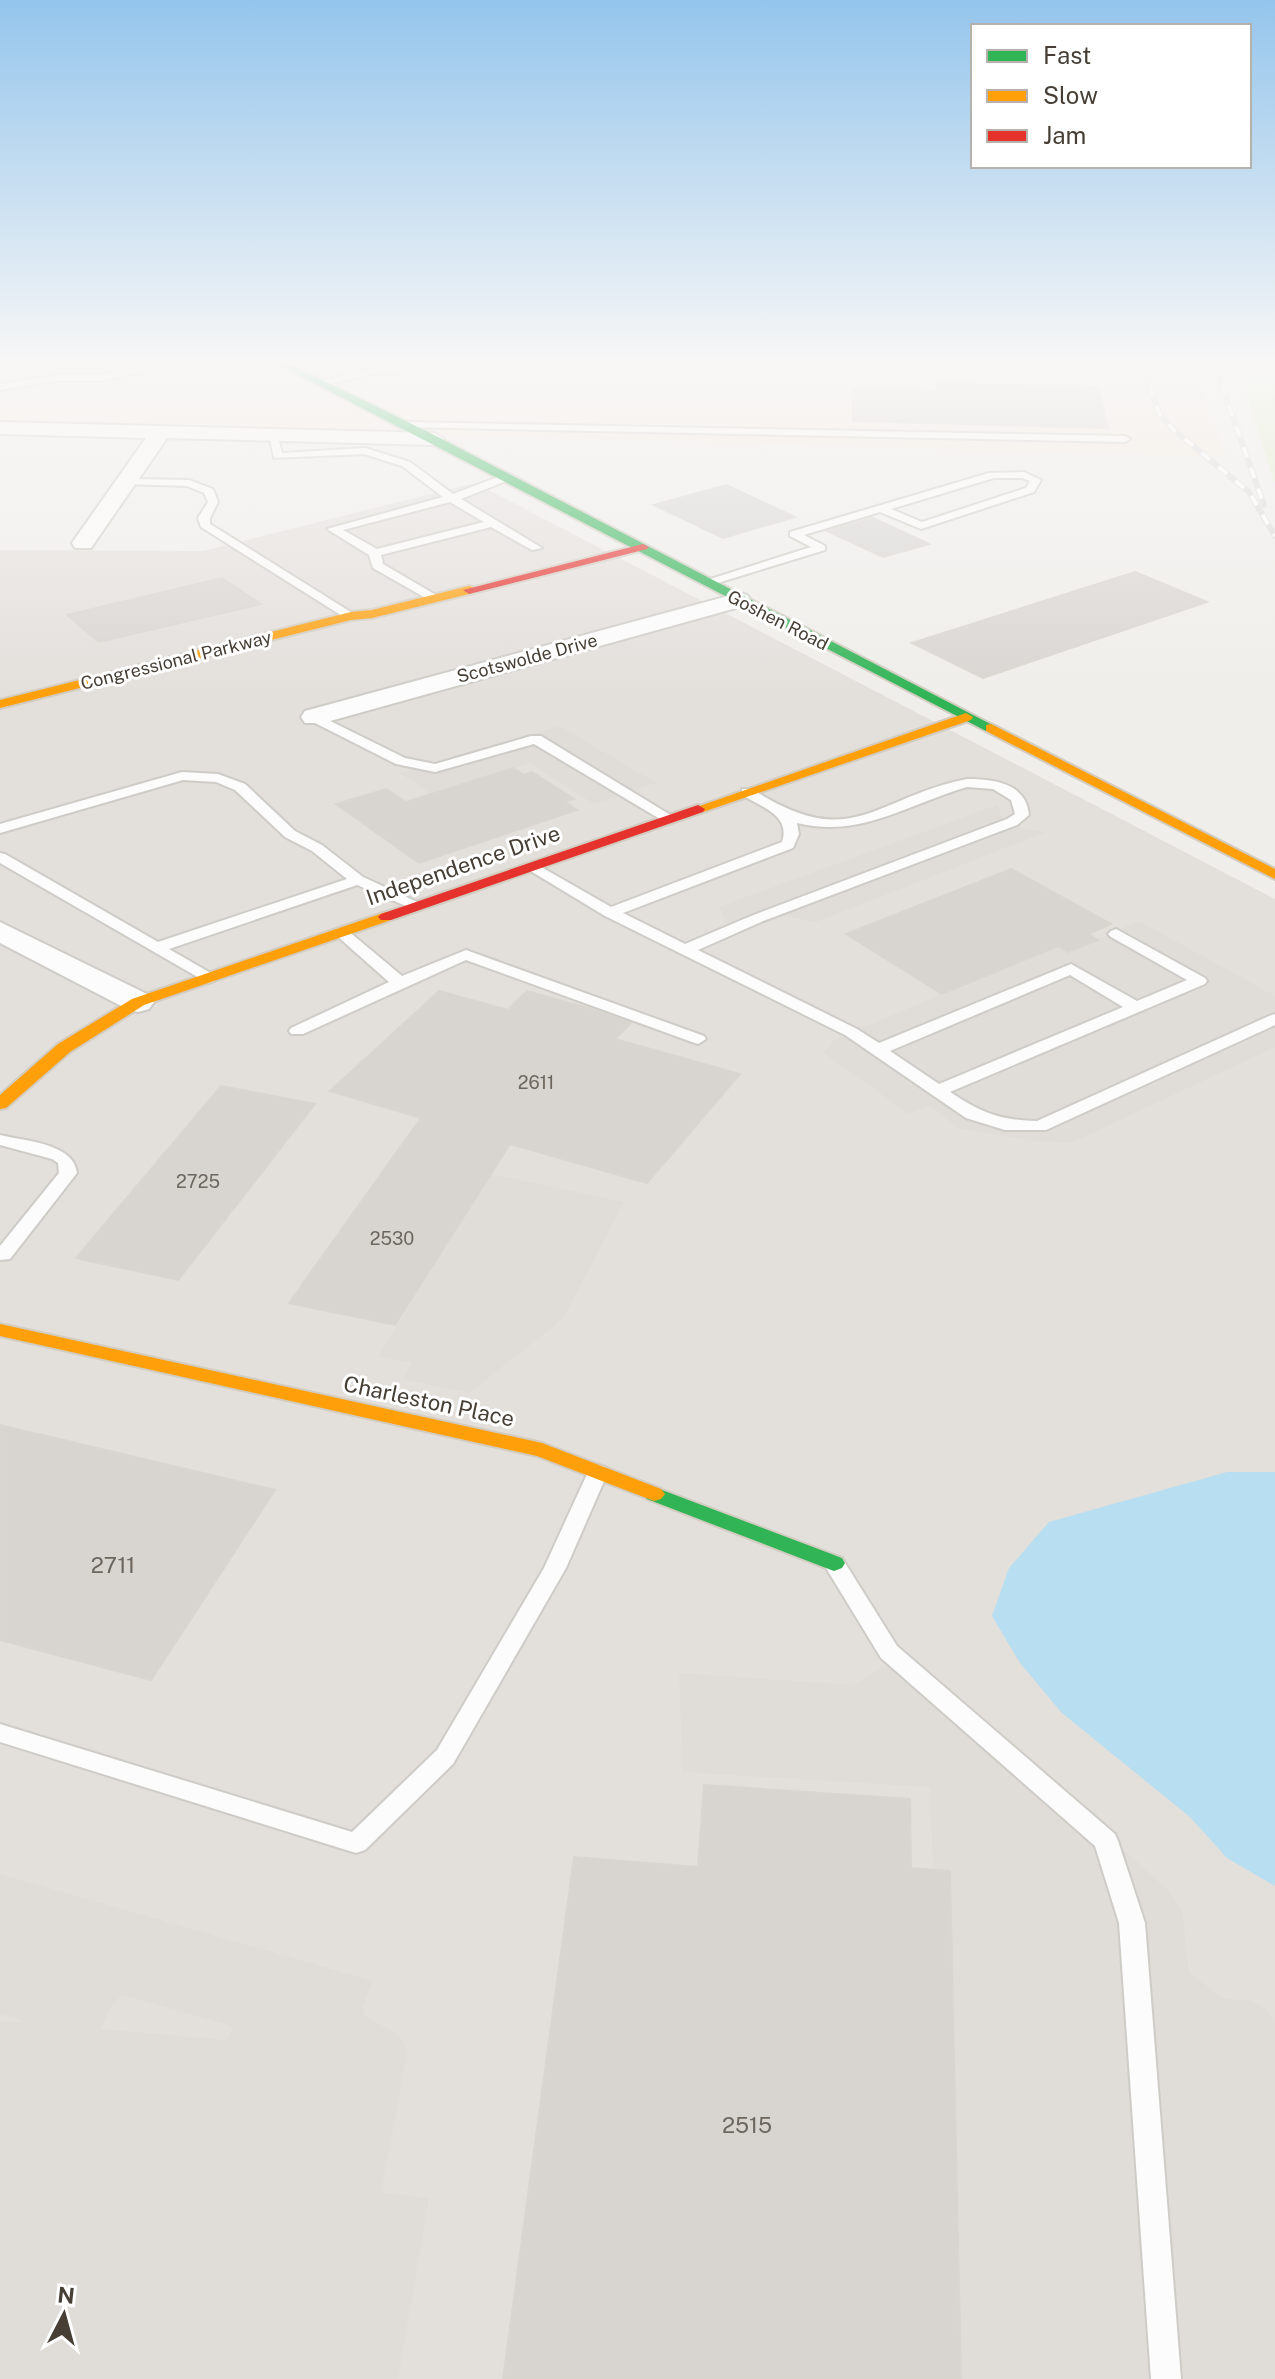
<svg xmlns="http://www.w3.org/2000/svg" width="1275" height="2379" font-family="'Public Sans',sans-serif">
	<style>
		.commercial { fill: #f4e8dc }
		.industrial { fill: #e3dfdb }
		.green { fill: #e0ecc8 }
		.parking { fill: #e0ddd9; fill-rule: evenodd }
		.water { fill: #b7def1 }
		.building { fill: #d8d5d1; stroke: #d9d5cf; stroke-width: 2 }
		.lines { fill: none; stroke-linecap: round; stroke-linejoin: round }
		.lane-casing { stroke: #ceccc7; stroke-width: 4 }
		.street-casing { stroke: #ceccc7; stroke-width: 4 }
		.fast-casing { stroke: #d2ccc1; stroke-width: 4 }
		.slow-casing { stroke: #d2ccc1; stroke-width: 4 }
		.jam-casing { stroke: #d2ccc1; stroke-width: 4 }
		.lane { fill: #fdfcfc; fill-rule: evenodd }
		.street { fill: #fdfcfc; fill-rule: evenodd }
		.fast { fill: #30b455; fill-rule: evenodd }
		.slow { fill: #ff9f0a; fill-rule: evenodd }
		.jam { fill: #e5322d; fill-rule: evenodd }
		.rail-casing { stroke: #d9d9d8; stroke-width: 6 }
		.rail { stroke: #fff; stroke-width: 4; stroke-dasharray: 11; stroke-linecap: butt }
		.labels { text-anchor: middle; dominant-baseline: central; stroke-width: 6; stroke-linejoin: round; paint-order: stroke }
		.far-street-label { font-size: 18px; fill: #473f35; stroke: #fff }
		.number-label { font-size: 18px; fill: #6d665e }
		.street-label { font-size: 22px; fill: #473f35; stroke: #fff }
		.near-number-label { font-size: 22px; fill: #6d665e }
	</style>
	<rect width="100%" height="100%" fill="#f0eeea"/>
	<path class="commercial" d="M0 364H1192L1225 457 0 421Z"/>
	<path class="industrial" d="M475 483 1275 899V2379H0V550L203 551Z"/>
	<path class="green" d="M1253 364H1275V484L1239 372Z"/>
	<path class="parking" d="M560 726 656 783 594 804 530 763 431 794 400 773Z
		M997 805 1002 817 1012 822 1022 828 1046 832 816 922 786 916 726 922 719 907Z
		M1139 921 1275 996V1047L1071 1143 1038 1141 959 1128 929 1106 909 1114 822 1052 830 1047 833 1040 1058 946 1069 952Z
		M491 1174 624 1202 566 1313 553 1327 469 1393 403 1379 412 1363 378 1356Z
		M907 1653 1169 1891 1182 1910 1189 1972 1224 1999 1247 2000 1261 2005 1275 2021V2379H961L950 1871 933 1870 930 1787 683 1772 679 1673 853 1685Z
		M0 1874 373 1981 362 2007 364 2015 398 2035 404 2042 407 2055 381 2192 429 2198 398 2379H0V2021L27 2022 0 2014ZM123 1995 228 2025 233 2028 227 2040 100 2029 113 2003Z"/>
	<path class="water" d="M1227 1472H1275V1886L1227 1858 1190 1817 1062 1713 1020 1663 992 1616 1009 1568 1049 1522Z"/>
	<path class="building" d="M938 383 1098 387 1108 428 853 421V389L938 391Z
		M726 485 795 517 723 538 654 505Z
		M873 518 929 544 883 557 827 531Z
		M1135 572 1207 602 983 678 912 643Z
		M222 578 261 604 99 642 67 615Z
		M513 768 524 775 532 772 574 799 565 802 577 810 419 863 336 804 386 789 406 802Z
		M1011 869 1111 924 1088 934 1098 940 1068 952 1058 946 942 994 846 934Z
		M439 991 508 1010 527 991 592 1009 631 1023 615 1039 740 1074 647 1183 510 1144 395 1325 289 1303 421 1118 330 1091Z
		M221 1086 315 1104 178 1280 76 1258Z
		M0 1425 275 1490 151 1680 0 1640Z
		M704 1785 910 1799 911 1868 950 1871 961 2379H503L574 1857 698 1867Z"/>
	<g class="lines">
		<g class="lane-casing">
			<path id="lane" d="M157 364H176L101 381H57L0 390V384L57 375H101Z
				M420 364H475L470 367 383 372 321 386 316 383 383 366Z
				M536 364H615L617 366 612 369 541 367Z
				M406 422 1125 436 1130 439 1125 442 402 427 401 425Z
				M269 434H277L282 453 365 448 410 462 453 494 503 475H511V479L461 499 542 548 532 550 491 527 381 555 383 564 441 598 431 601 373 568 369 555 327 529 443 497 402 466 364 454 274 458ZM450 502 484 522 377 549 343 530Z
				M1024 472 1041 480 1034 492 921 529 880 512 804 535 825 546V550L711 585 701 582 811 547 790 536V532L989 473ZM994 478H1022L1030 481 1026 488 922 522 891 509Z
				M126 479 189 480 213 489 218 502 210 518V524L357 616 347 619 201 527 198 518 208 502 204 493 187 486 122 484 121 482Z
				M314 713 405 758 435 764 531 736H541L677 819 670 823 665 822 534 744 435 772 396 764 309 720 307 717Z
				M182 772 218 774 245 784 295 831 322 845 363 877 426 906 423 909H413L357 885 169 949 214 975 216 978 214 981 208 983 0 863V853L5 854 158 942 347 879 312 851 285 837 235 790 216 782 183 780 0 833V824Z
				M967 779C994 779 1026 783 1029 815L1017 825 761 922 698 950 857 1029 879 1043 1071 964 1137 1001 1187 980 1111 937 1108 934 1111 931 1116 929 1205 978 1207 981 1205 984 950 1092C982 1113 999 1120 1037 1121L1269 1016 1275 1014V1025L1046 1130H1005L966 1118 845 1035 605 916 524 867 531 863 536 864 611 907 782 842C791 815 761 807 742 795V789H752C853 854 872 798 967 779ZM967 787 993 789 1011 800 1015 814 1007 819 751 916 685 944 623 913 793 848 799 834 797 823C860 839 908 804 967 787ZM1070 975 1123 1007 939 1084 890 1051Z
				M342 928 347 930 402 976 466 950 704 1036 706 1039 698 1044 692 1042 466 960 303 1034H291L289 1031 291 1028 389 982 337 936 334 933 337 930Z
				M0 1135C24 1141 74 1143 77 1173L10 1259 0 1260V1246L59 1173 58 1163 52 1159 0 1145Z
				M598 1465 605 1467 608 1472 566 1568 453 1764 365 1850 356 1853 0 1742V1724L352 1832 437 1750 544 1568 588 1472 591 1467Z
				M834 1555 842 1558 897 1646 1115 1834 1118 1841 1145 1923 1181 2379H1151L1119 1923 1095 1846 881 1658 823 1563 826 1558Z"/>
		</g>
		<g class="street-casing">
			<path id="street" d="M0 422 434 433 444 439 434 445 167 438 91 548H75L72 543 146 438 0 434Z
				M739 593 747 595 751 600 747 605 323 723H305L301 717 305 711Z
				M0 922 149 995 154 1002 149 1009 138 1012 127 1009 0 943Z"/>
		</g>
		<g class="fast-casing">
			<path id="fast" d="M277 364H290L438 437 998 728 996 731H986Z
				M654 1487 842 1558 845 1563 842 1568 834 1571 826 1568 647 1499 643 1494 647 1489Z"/>
		</g>
		<g class="slow-casing">
			<path id="slow" d="M469 586 473 587V593L372 618 351 620 0 708V700L351 612 372 610Z
				M966 713 973 717 971 720 703 812H693L691 809Z
				M991 724 1275 869V879L986 731V725Z
				M386 912 394 917 391 920 144 1005 70 1052 6 1108 0 1109V1095L58 1044 132 999Z
				M0 1324 542 1443 661 1489 665 1494 661 1499 654 1501 537 1456 0 1336Z"/>
		</g>
		<g class="jam-casing">
			<path id="jam" d="M643 544 649 547 647 549 469 594 463 590Z
				M698 805 705 809 703 812 391 920H381L378 917 381 914Z"/>
		</g>
		<use href="#lane" class="lane"/>
		<use href="#street" class="street"/>
		<use href="#fast" class="fast"/>
		<use href="#slow" class="slow"/>
		<use href="#jam" class="jam"/>
		<g class="rail-casing">
			<path id="rail" d="M1143 364 1159 413 1174 430 1249 492 1275 536
				M1214 364 1264 505"/>
		</g>
		<use href="#rail" class="rail"/>
	</g>
	<linearGradient id="sky" x2="0" y2="1"><stop stop-color="#94c5ec"/><stop offset="0.52" stop-color="#f8f7f6"/><stop offset="1" stop-color="#f8f7f6" stop-opacity="0"/></linearGradient>
	<rect width="1275" height="697" fill="url(#sky)"/>
	<g class="labels">
		<g class="far-street-label">
			<text transform="translate(778 620) rotate(27)">Goshen Road</text>
			<text transform="translate(527 658) rotate(-15)">Scotswolde Drive</text>
			<text transform="translate(176 660) rotate(-14)">Congressional Parkway</text>
		</g>
		<g class="number-label">
			<text x="536" y="1082">2611</text>
			<text x="198" y="1181">2725</text>
			<text x="392" y="1238">2530</text>
		</g>
		<g class="street-label">
			<text transform="translate(463 865) rotate(-19)">Independence Drive</text>
			<text transform="translate(429 1401) rotate(12)">Charleston Place</text>
		</g>
		<g class="near-number-label">
			<text x="113" y="1565">2711</text>
			<text x="747" y="2125">2515</text>
		</g>
	</g>
	<rect x="971" y="24" width="280" height="144" fill="#ffffff" stroke="#b5b2ae" stroke-width="2"/>
	<rect x="987" y="50" width="40" height="12" fill="#30b455" stroke="#b5b2ae" stroke-width="2"/>
	<text x="1043" y="64" font-size="24" fill="#473f35">Fast</text>
	<rect x="987" y="90" width="40" height="12" fill="#ff9f0a" stroke="#b5b2ae" stroke-width="2"/>
	<text x="1043" y="104" font-size="24" fill="#473f35">Slow</text>
	<rect x="987" y="130" width="40" height="12" fill="#e5322d" stroke="#b5b2ae" stroke-width="2"/>
	<text x="1043" y="144" font-size="24" fill="#473f35">Jam</text>
	<g transform="translate(64 2315) rotate(6)" stroke="#ffffff" stroke-width="6" paint-order="stroke">
	<path d="M0-6L14 30L0 20L-14 30Z" fill="#473f35"/>
	<text y="-12" font-size="22" font-weight="bold" text-anchor="middle" fill="#473f35">N</text>
	</g>
</svg>
